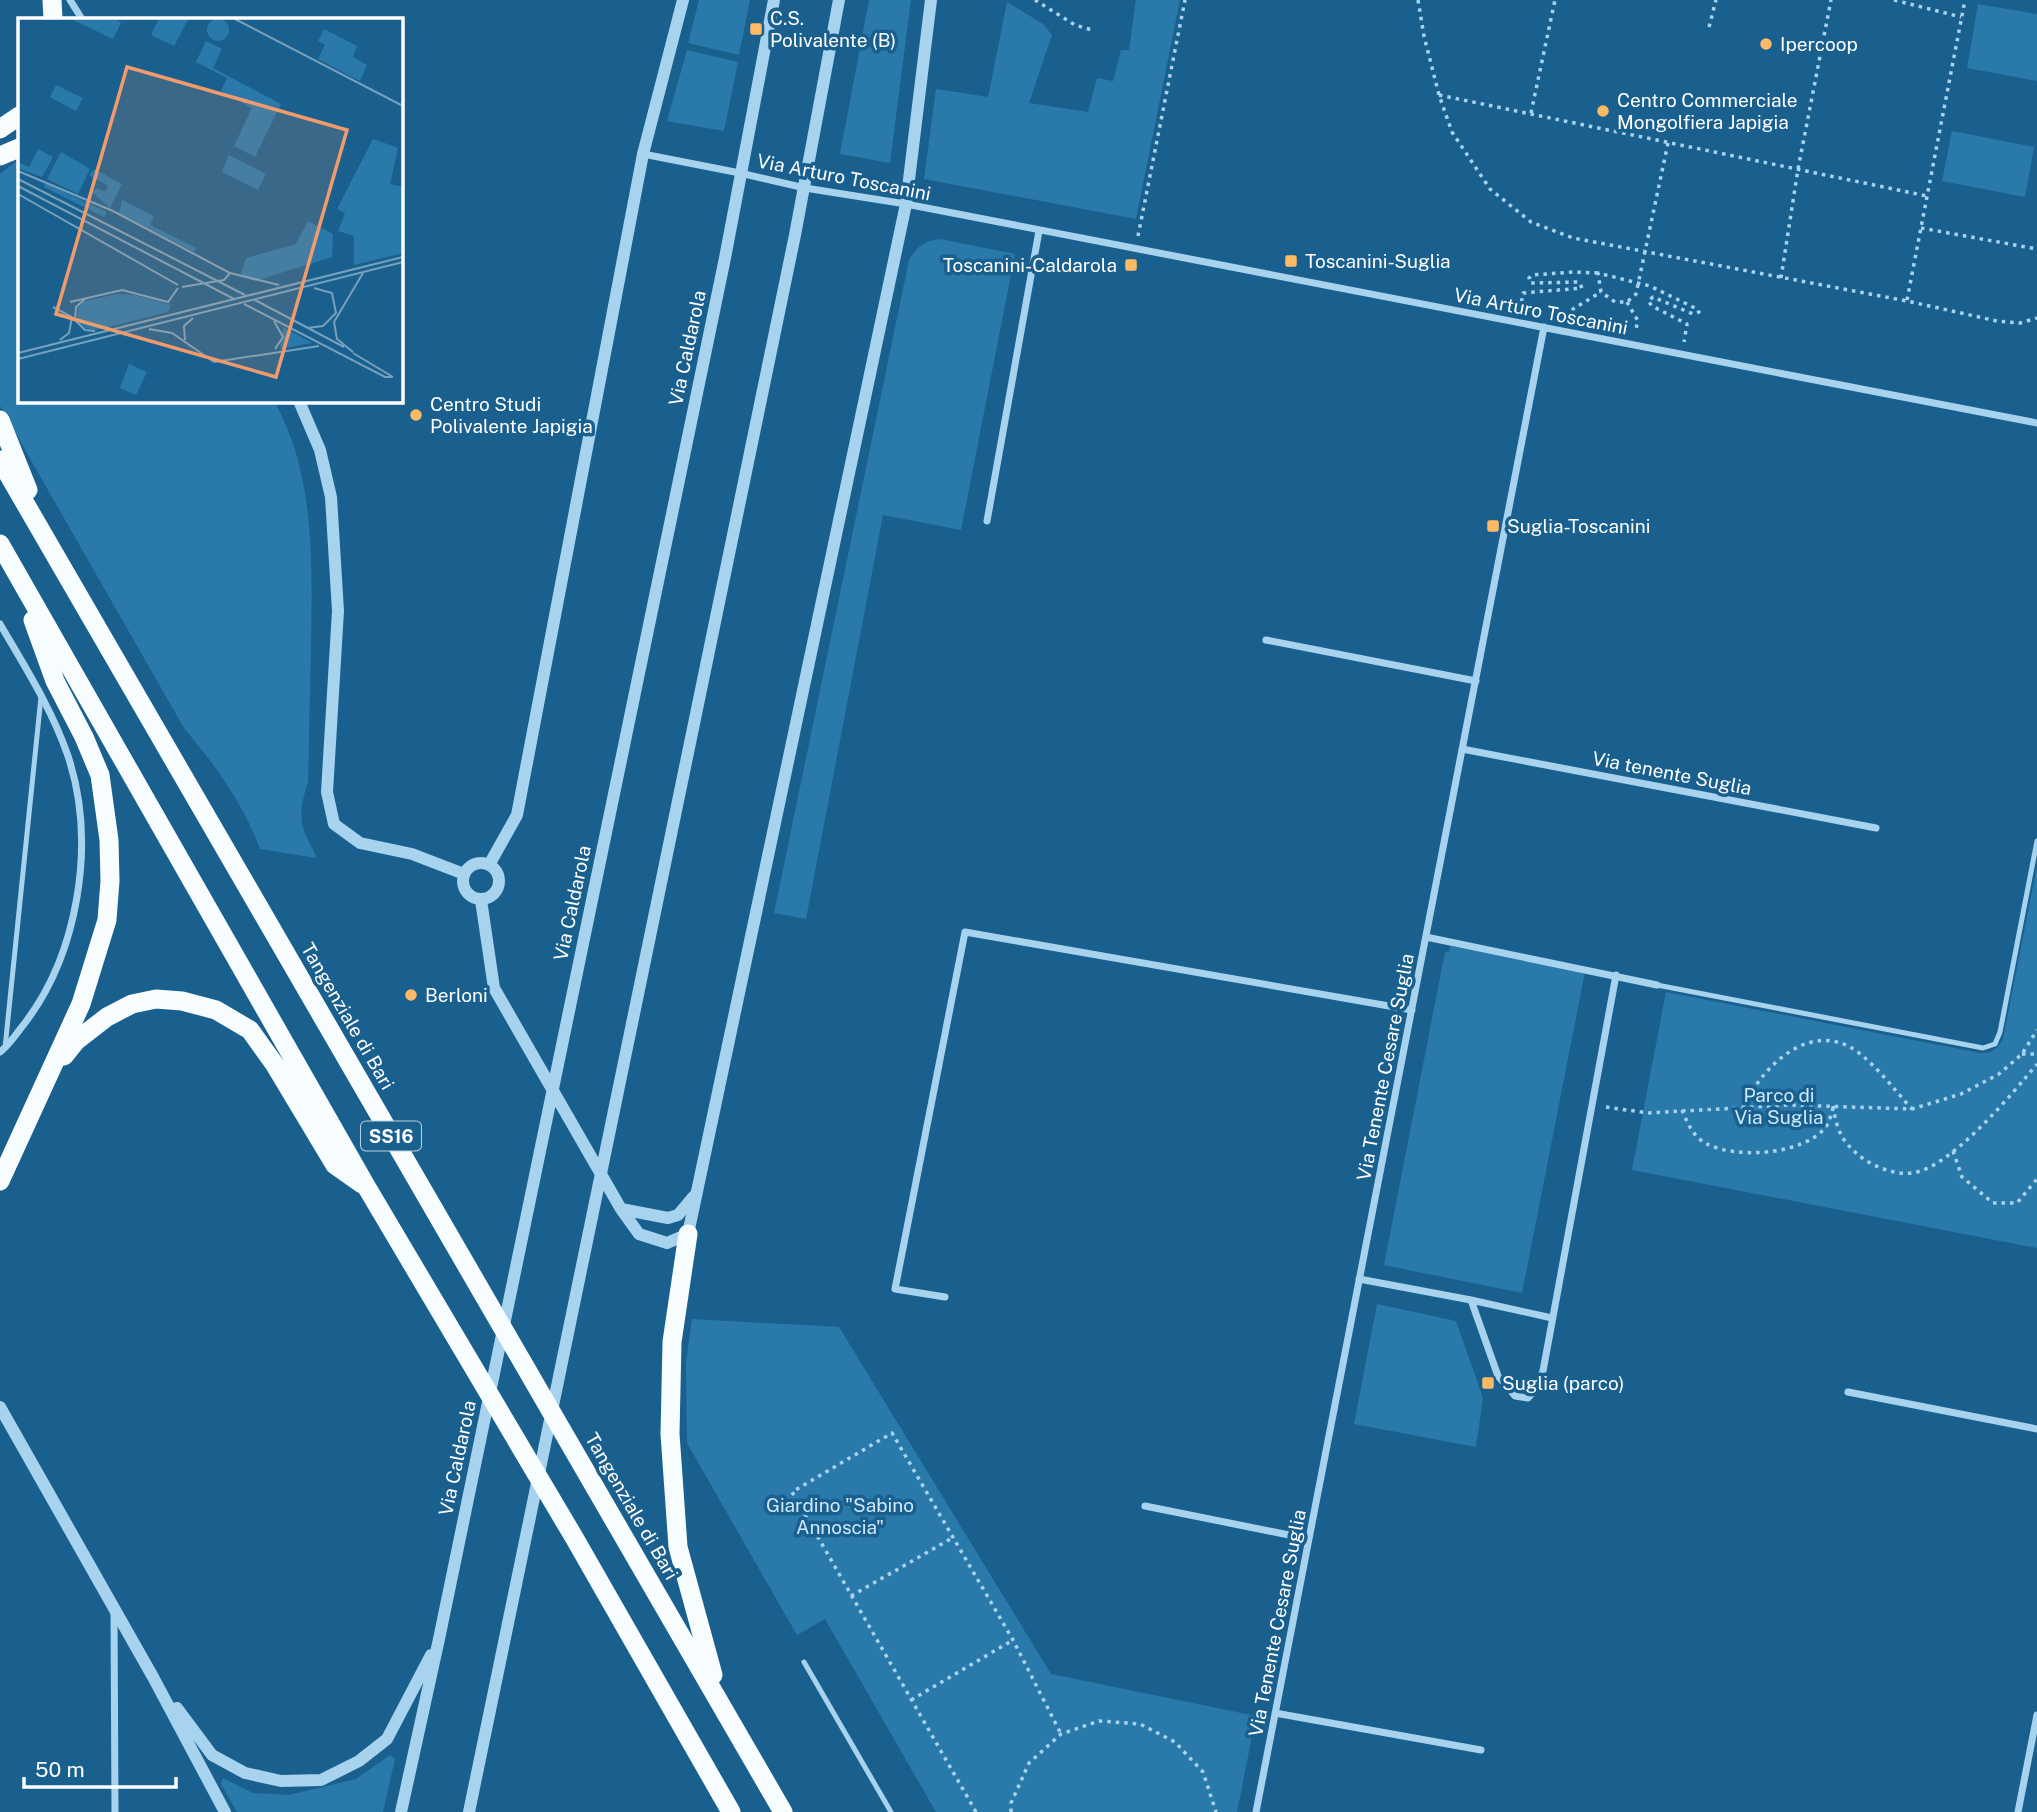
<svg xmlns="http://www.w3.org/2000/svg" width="2037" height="1812" font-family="'Public Sans',sans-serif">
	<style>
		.green { fill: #2979ab }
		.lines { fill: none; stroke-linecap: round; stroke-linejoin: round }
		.path { stroke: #a7d3ef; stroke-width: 3.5; stroke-dasharray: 3.5 5; stroke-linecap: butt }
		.service { stroke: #a7d3ef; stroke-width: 5 }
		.minor { stroke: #a7d3ef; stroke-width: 7 }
		.tertiary { stroke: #a7d3ef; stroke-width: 12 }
		.trunk { stroke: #f7fcff; stroke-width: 19 }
		.poi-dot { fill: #ffba65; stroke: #1a608f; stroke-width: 2.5 }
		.labels { text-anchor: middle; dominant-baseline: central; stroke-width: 7; stroke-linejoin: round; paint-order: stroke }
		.shield { fill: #1a608f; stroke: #bacfdd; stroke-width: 2 }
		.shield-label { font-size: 18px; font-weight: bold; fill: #fff }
		.poi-label { font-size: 19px; fill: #fff; stroke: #1a608f; text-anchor: start }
		.street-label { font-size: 19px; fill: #fff; stroke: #1a608f }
		.park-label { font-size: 19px; fill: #cde9fa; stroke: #1a608f }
		.inset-road { fill: none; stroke: #76a0bc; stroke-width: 2 }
		.view { fill: #f19b6d; fill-opacity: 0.15; stroke: #f19b6d; stroke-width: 3.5 }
		.inset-edge { fill: none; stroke: #fff; stroke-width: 3.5 }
	</style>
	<rect width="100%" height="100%" fill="#1a608f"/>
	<path class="green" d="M699 0H750L739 55 688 43Z
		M869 0H911L890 163 840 154Z
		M1136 0H1180L1136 219 924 179 936 89 988 97 1007 2 1043 24 1052 35 1029 103 1088 112 1097 78 1113 81 1121 50H1129Z
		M1978 4 2037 14V81L1967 68Z
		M687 50 738 62 724 131 667 121Z
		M1952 131 2034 147 2025 197 1942 181Z
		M19 159V401H274C316 474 312 566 311 648 310 692 309 737 308 782 302 801 297 819 307 838 310 845 314 850 316 858L260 849C243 803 215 765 184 728L0 406V174Z
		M940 239 1015 254 961 530 883 515 806 919 774 913 909 260C917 246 925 241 940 239Z
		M2037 866V1248L1632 1170 1666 992 1980 1053C1992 1054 1998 1048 2003 1039Z
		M1450 946 1585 972 1522 1293 1384 1265 1445 952H1449Z
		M1377 1304 1456 1321 1483 1398 1476 1447 1354 1424Z
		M692 1319 839 1327 1051 1674 1256 1716 1237 1812H936L825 1619 797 1635 687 1443 686 1362Z
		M390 1755 395 1759 383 1812H237L221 1784 223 1778 253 1793 289 1795 356 1779Z"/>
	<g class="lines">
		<path class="path" d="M1035 0 1075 25 1092 30
			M1418 0 1424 36 1439 95 1452 132 1490 189 1531 222 1573 238 1907 301 1997 321 2020 323 2037 318
			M1894 0 1961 17
			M1709 27 1716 0
			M1439 95 1927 196
			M1531 113 1555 0
			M1668 143 1636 294 1627 302H1615L1601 292 1598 273 1650 286 1697 309 1699 312 1693 314 1653 297 1648 301 1652 306 1687 324 1684 342
			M1921 228 2037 249
			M1138 236 1185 0
			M1781 278 1798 169 1831 0
			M1907 300 1965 0
			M1627 302 1638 321 1635 332
			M1520 310 1523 293 1582 288 1579 282 1530 283 1529 278 1532 275 1574 272 1598 273
			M1572 319 1573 309 1601 292
			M2022 1054H2037
			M1744 1106C1760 1071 1802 1026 1846 1045 1870 1056 1894 1090 1912 1109
			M1833 1106C1837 1132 1843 1144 1865 1160 1878 1168 1896 1175 1912 1173 1951 1168 2012 1094 2037 1064
			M1606 1107 1648 1113 1789 1105 1912 1109 1961 1094 1999 1074 2022 1054 2037 1030
			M1682 1110C1688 1124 1693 1137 1707 1144 1737 1159 1802 1155 1825 1128 1829 1123 1831 1115 1833 1108
			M1953 1151 1962 1177 1993 1203H2017L2037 1179
			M851 1596 954 1537
			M911 1700 1013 1640
			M976 1812 792 1492 892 1433 1013 1640 1061 1734
			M1011 1812V1803L1029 1763 1061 1734 1099 1721 1140 1724 1175 1742 1203 1772 1216 1812"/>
		<path class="service" d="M1657 985 1983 1048 1995 1044 2000 1032 2037 841
			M5 1048 41 697
			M804 1662 891 1812"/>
		<path class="minor" d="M70 0 82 19
			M643 154 740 173 805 188 906 204 2037 423
			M987 521 1039 231
			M0 624C25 667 52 709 68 756 97 844 78 957 21 1028 14 1037 8 1046 0 1052
			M1266 640 1476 681
			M1462 749 1876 828
			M1426 937 1657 985
			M1359 1279 1471 1300 1498 1376 1515 1396 1528 1398 1537 1388 1543 1371 1616 975
			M945 1297 895 1289 965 932 1412 1010
			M1471 1300 1552 1318
			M1848 1392 2037 1429
			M1145 1506 1309 1539
			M114 1612 115 1812
			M1275 1713 1481 1750
			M1256 1812 1544 327
			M2018 1812 2037 1715"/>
		<path class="tertiary" d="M299 401 320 450 331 497 338 611 327 792 334 824 360 843 412 854 464 874
			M463 881a18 18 0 1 1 36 0a18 18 0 1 1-36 0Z
			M489 865 517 815 643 154 683 0
			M481 900 494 988 621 1209 639 1234 667 1243 688 1234 906 204 931 0
			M621 1209 668 1218 678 1215 694 1196
			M0 1407 153 1677 225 1812
			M177 1708 212 1755 245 1773 281 1781 321 1780 359 1761 387 1739 431 1655
			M401 1812 439 1639 725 258 774 0
			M469 1812 795 235 839 0"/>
		<path class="trunk" d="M52 0 53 19
			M0 129 19 116
			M0 156 19 148
			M0 420 28 490
			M0 460 783 1812
			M0 544 366 1186 575 1539 731 1812
			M64 1056 76 1041 107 1017 132 1004 156 999 182 1001 216 1010 250 1030 275 1065 335 1165 362 1184
			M0 1181 81 1004 107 920 110 881 109 840 100 775 84 737 55 681 33 620
			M688 1234 672 1342 670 1434 678 1547 713 1675"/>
	</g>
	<g class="poi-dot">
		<rect x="749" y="22" width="14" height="14" rx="3.5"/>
		<circle cx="1766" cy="44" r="7"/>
		<circle cx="1603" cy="111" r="7"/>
		<rect x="1284" y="254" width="14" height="14" rx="3.5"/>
		<rect x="1124" y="258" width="14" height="14" rx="3.5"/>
		<circle cx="416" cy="415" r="7"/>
		<rect x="1486" y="519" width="14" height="14" rx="3.5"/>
		<circle cx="411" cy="995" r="7"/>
		<rect x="1481" y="1376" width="14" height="14" rx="3.5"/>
	</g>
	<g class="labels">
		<rect class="shield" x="361" y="1121.5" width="60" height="29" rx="5"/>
		<g class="shield-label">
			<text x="391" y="1136">SS16</text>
		</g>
		<g class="poi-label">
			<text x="770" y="18">C.S.<tspan x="770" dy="22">Polivalente (B)</tspan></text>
			<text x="1780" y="44">Ipercoop</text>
			<text x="1617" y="100">Centro Commerciale<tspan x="1617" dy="22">Mongolfiera Japigia</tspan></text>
			<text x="1305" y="261">Toscanini-Suglia</text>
			<text x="1117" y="265" text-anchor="end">Toscanini-Caldarola</text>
			<text x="430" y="404">Centro Studi<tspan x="430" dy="22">Polivalente Japigia</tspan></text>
			<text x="1507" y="526">Suglia-Toscanini</text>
			<text x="425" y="995">Berloni</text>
			<text x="1502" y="1383">Suglia (parco)</text>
		</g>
		<g class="street-label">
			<text transform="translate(844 177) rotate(11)">Via Arturo Toscanini</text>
			<text transform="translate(1541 311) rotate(11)">Via Arturo Toscanini</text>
			<text transform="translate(687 348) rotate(-78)">Via Caldarola</text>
			<text transform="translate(1672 773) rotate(11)">Via tenente Suglia</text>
			<text transform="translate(572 903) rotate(-78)">Via Caldarola</text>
			<text transform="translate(348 1016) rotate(60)">Tangenziale di Bari</text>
			<text transform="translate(1385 1067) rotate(-79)">Via Tenente Cesare Suglia</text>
			<text transform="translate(457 1458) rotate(-78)">Via Caldarola</text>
			<text transform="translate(632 1506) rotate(60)">Tangenziale di Bari</text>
			<text transform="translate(1277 1623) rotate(-79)">Via Tenente Cesare Suglia</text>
		</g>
		<g class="park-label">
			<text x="1779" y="1095">Parco di<tspan x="1779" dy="22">Via Suglia</tspan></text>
			<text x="840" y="1505">Giardino "Sabino<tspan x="840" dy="22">Annoscia"</tspan></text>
		</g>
	</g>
	<g transform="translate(18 18)">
		<rect width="385" height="385" fill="#1a608f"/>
		<path d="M51 0H96L103 5 95 21ZM141 0H171L156 28 133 17ZM189 12a11 11 0 1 1 22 0a11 11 0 1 1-22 0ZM306 11 339 28 335 39 349 47 342 63 300 41 307 27 300 23ZM188 23 204 31 195 50 263 86 237 139 216 128 234 90 203 73 209 60 178 44ZM38 67 65 80 58 93 32 79ZM355 121 380 130 372 166 385 169V235L336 247V218L320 213 327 195 319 191ZM20 131 35 139 24 159 0 150V144L11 149ZM43 134 72 151 60 176 29 161ZM211 137 248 156 240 172 204 154ZM76 151 104 166 92 190 74 174 79 170 87 174 90 168 71 157ZM27 165 89 194 86 199 26 169ZM104 182 136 198 132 207 178 230 176 234 101 195ZM290 203 315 216 314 239 237 263 222 258 228 240 278 226ZM99 276 117 277 153 287 150 294 79 312 67 310 59 301 60 290 67 283ZM265 309 294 325 262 331ZM111 346 129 354 118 377 102 370Z" fill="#2979ab"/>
		<path class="inset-road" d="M215 0 385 88M0 153 95 193 212 255 206 262 164 269M0 161 227 277M0 168 216 281M0 176 160 267M212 255 261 267M67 281 58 289 57 302 67 312 77 313M237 282 326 329M52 284 104 272 150 284 160 270M226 286 367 359H375M35 289 54 299 51 315 42 322M256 303 265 319 257 331M289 310 305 308 318 295 314 275 296 270M131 311 154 315 196 344M167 322 166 308 175 300M335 334 319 321 316 304 345 255M0 335 385 239M335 335 375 359M0 341 385 244M196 344 301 328"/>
		<path class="view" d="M109 49 329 112 258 359 38 296Z"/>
		<rect width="385" height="385" class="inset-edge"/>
	</g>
	<path d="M24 1777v10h152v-10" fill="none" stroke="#ffffff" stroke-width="3.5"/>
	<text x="35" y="1777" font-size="21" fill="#ffffff" stroke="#1a608f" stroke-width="5" paint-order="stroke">50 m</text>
</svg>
